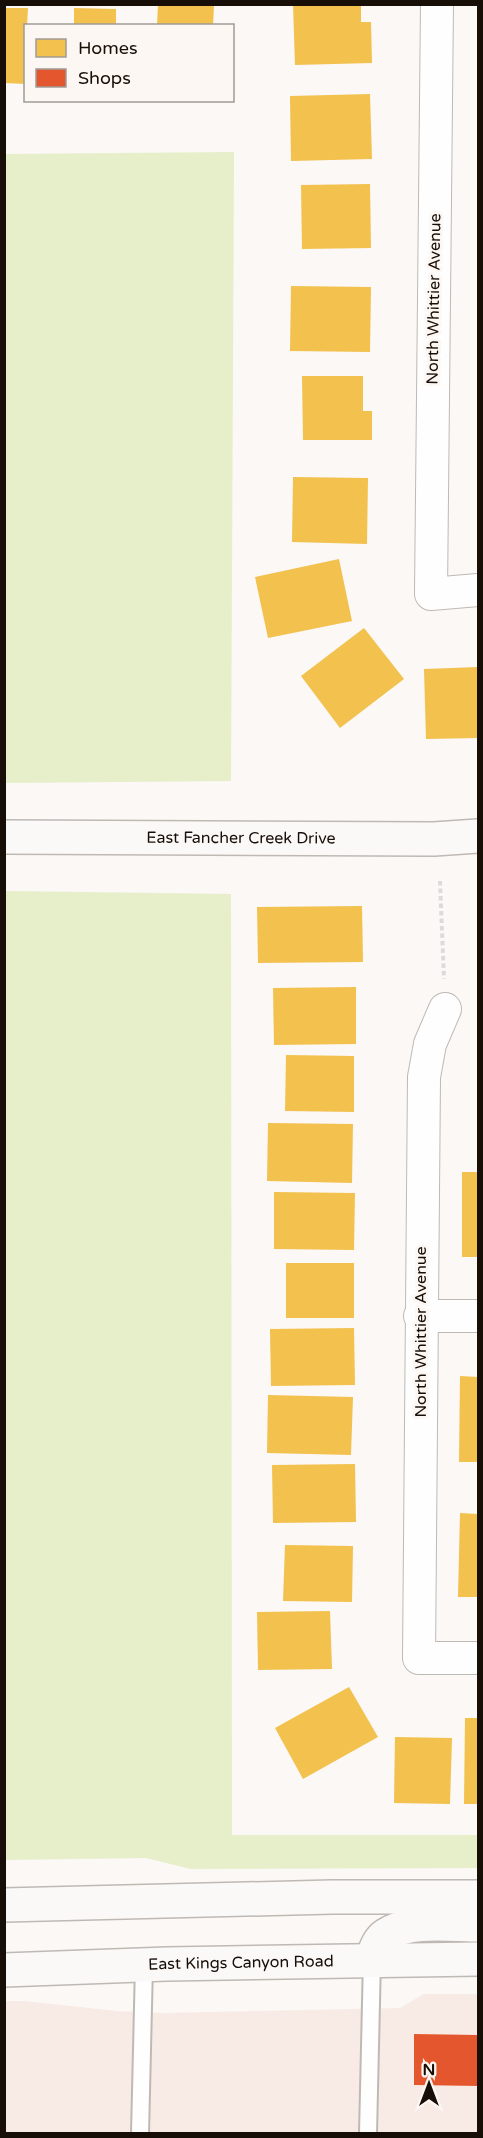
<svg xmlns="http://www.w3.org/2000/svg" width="483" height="2138" font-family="'Varela Round',sans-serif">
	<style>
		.commercial { fill: #f8ebe6 }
		.green { fill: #e6eeca }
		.homes { fill: #f2c14e }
		.shops { fill: #e4572e }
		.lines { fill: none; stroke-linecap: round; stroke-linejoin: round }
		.lane-casing { stroke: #bfb9b4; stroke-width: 20 }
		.street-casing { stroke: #bfb9b4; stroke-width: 34 }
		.secondary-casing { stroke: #bfb9b4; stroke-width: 36 }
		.path { stroke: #dcdbdb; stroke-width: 4; stroke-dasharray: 4.5 3; stroke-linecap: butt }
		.lane { stroke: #fefefe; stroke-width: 16 }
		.street { stroke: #fefefe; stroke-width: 32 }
		.secondary { stroke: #fbf8f8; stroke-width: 33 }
		.labels { text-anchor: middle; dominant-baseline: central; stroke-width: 6; stroke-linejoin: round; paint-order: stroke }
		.street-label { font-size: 16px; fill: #170e07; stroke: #fdf7f3 }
	</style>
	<rect width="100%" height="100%" fill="#fbf8f5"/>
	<path class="commercial" d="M424 1994H478V2133H5L4 2001H24L117 2011 165 2013 400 2008Z"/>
	<path class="green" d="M234 152 231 781 5 783V154Z
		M5 891 231 894 232 1835H478V1868L191 1869 146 1858 5 1860Z"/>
	<path class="homes" d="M158 4 214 6 213 26H157Z
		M293 4H361V22H371L372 63 295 65Z
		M4 8H28L27 26H26V84L4 83Z
		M74 8 116 9V26H74Z
		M370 94 372 159 291 161 290 96Z
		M370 184 371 248 302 249 301 185Z
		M291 286 371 287 370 352 290 351Z
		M302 376H363V411H372V440H303Z
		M293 477 368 478 367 544 292 542Z
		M339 559 352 621 268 638 255 577Z
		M364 628 404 679 340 728 301 676Z
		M478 667V738L426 739 424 669Z
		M362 906 363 962 258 963 257 907Z
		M356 987V1044L274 1045 273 988Z
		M286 1055 354 1056V1112L285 1111Z
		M268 1123 353 1124 352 1183 267 1181Z
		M462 1172H478V1257H462Z
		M274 1192 355 1193 354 1250 274 1249Z
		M286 1263H354V1318H286Z
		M354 1328 355 1385 271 1386 270 1329Z
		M460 1376 478 1377V1462H459Z
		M268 1395 353 1397 351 1455 267 1453Z
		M355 1464 356 1522 273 1523 272 1465Z
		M460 1513 478 1514V1597H458Z
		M285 1545 353 1546 352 1602 283 1601Z
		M330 1611 332 1669 258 1670 257 1612Z
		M349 1687 378 1737 303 1779 275 1728Z
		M465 1718H478V1804H464Z
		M395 1737 452 1738 450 1804 394 1803Z"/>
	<path class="shops" d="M414 2034 478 2035V2086L414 2085Z"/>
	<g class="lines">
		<g class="lane-casing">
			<path id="lane" d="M140 2134 144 1965
				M368 2134 372 1959"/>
		</g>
		<g class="street-casing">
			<path id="street" d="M437 4 431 594 478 590
				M445 1009 430 1044 424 1077 419 1658H478
				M420 1316H478"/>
		</g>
		<g class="secondary-casing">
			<g id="secondary">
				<path id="s1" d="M4 837 434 839 478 836"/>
				<path d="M4 1905 332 1897H478"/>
				<path d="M372 1959C375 1951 378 1940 386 1935 409 1919 452 1925 478 1925"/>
				<path id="s2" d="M4 1970 167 1964 478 1959"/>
			</g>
		</g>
		<path class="path" d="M440 881 444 979"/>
		<use href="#lane" class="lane"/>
		<use href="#street" class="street"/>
		<use href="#secondary" class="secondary"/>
	</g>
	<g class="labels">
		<g class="street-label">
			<text transform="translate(434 299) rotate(-89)">North Whittier Avenue</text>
			<text stroke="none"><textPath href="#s1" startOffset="237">East Fancher Creek Drive</textPath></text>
			<text transform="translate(421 1332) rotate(-90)">North Whittier Avenue</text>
			<text stroke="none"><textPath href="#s2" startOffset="237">East Kings Canyon Road</textPath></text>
		</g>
	</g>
	<rect width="483" height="2138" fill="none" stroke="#170e07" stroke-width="12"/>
	<rect x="24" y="24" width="210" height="78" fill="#fdf7f3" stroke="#a19a95" stroke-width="1.5"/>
	<rect x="36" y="39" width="30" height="18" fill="#f2c14e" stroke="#a19a95" stroke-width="1.5"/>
	<text x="78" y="54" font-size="18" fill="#170e07">Homes</text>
	<rect x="36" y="69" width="30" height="18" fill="#e4572e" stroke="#a19a95" stroke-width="1.5"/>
	<text x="78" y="84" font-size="18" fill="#170e07">Shops</text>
	<g transform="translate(429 2084)" stroke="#fdf7f3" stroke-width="4.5" paint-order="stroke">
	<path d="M0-4.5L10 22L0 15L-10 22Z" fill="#170e07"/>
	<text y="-9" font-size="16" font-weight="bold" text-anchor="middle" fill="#170e07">N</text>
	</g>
</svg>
